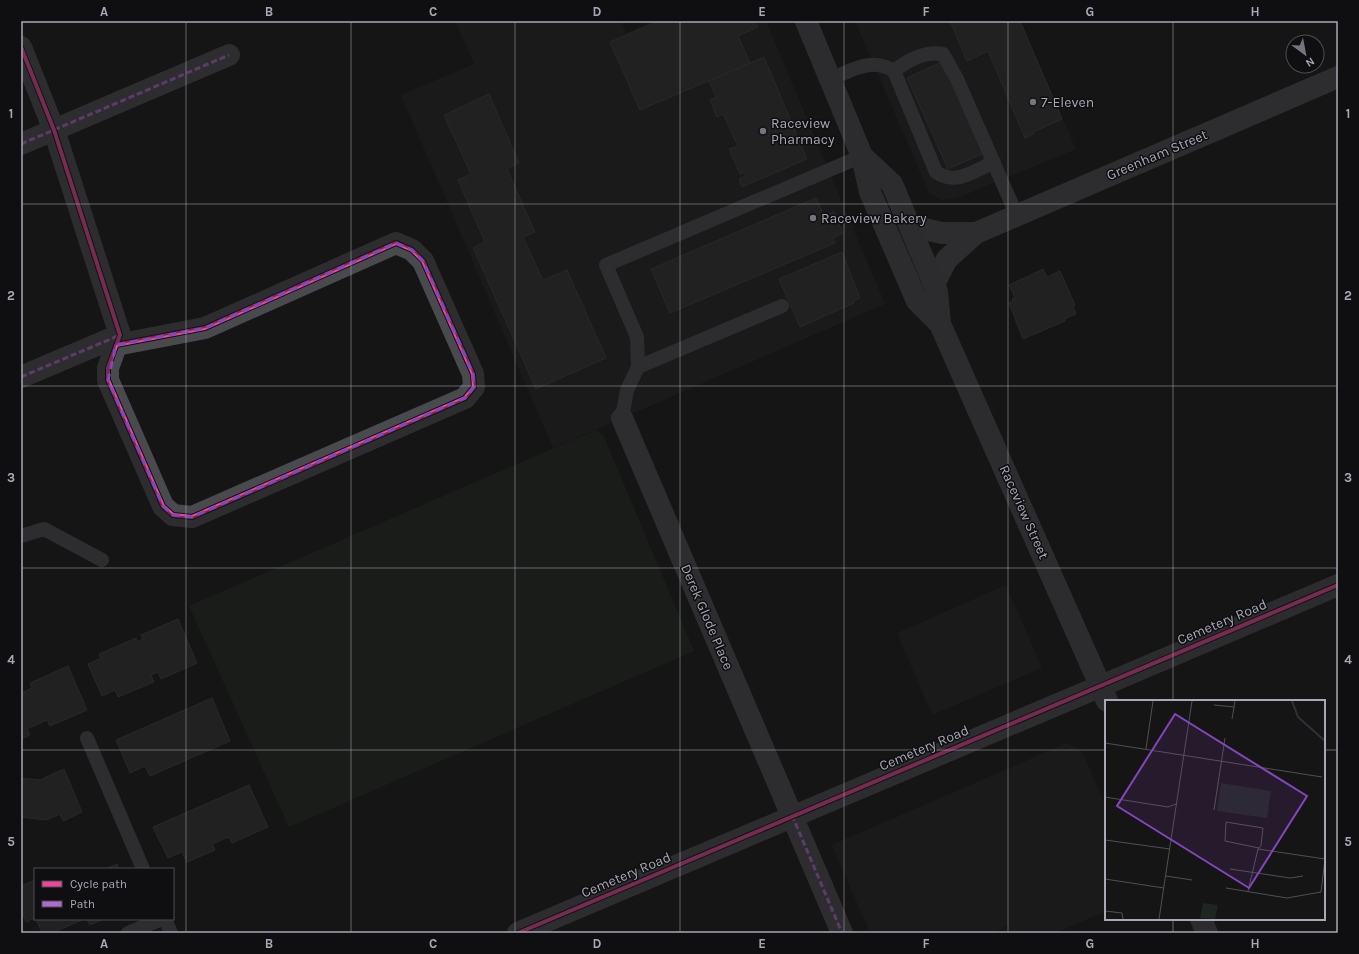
<svg xmlns="http://www.w3.org/2000/svg" width="1359" height="954" font-family="Karla,sans-serif">
	<style>
		.built { fill: #1f1f21 }
		.green { fill: #1f2520 }
		.building { fill: #303030; stroke: #3d3e41 }
		.lines { fill: none; stroke-linecap: round; stroke-linejoin: round }
		.lane { stroke: #494a4e; stroke-width: 14 }
		.street { stroke: #494a4e; stroke-width: 22 }
		.secondary { stroke: #48484c; stroke-width: 22 }
		.quiet { stroke: #b06ccc; stroke-width: 3; stroke-dasharray: 6 3; stroke-linecap: butt }
		.cycleway-casing { stroke: #0f0f11; stroke-width: 6 }
		.cycleway { stroke: #ed469a; stroke-width: 4 }
		.marked { fill: none; stroke: #8445bd; stroke-width: 3; stroke-dasharray: 8 5; stroke-linejoin: round }
		.grid { fill: none; stroke: #a7a9b5; stroke-width: 1; stroke-opacity: 0.55 }
		.poi-dot { fill: #74757d; stroke: #0f0f11; stroke-width: 1.5 }
		.labels { text-anchor: middle; dominant-baseline: central; stroke-width: 3; stroke-linejoin: round; paint-order: stroke }
		.poi-label { font-size: 14px; fill: #a7a9b5; stroke: #0f0f11; text-anchor: start }
		.street-label { font-size: 14px; fill: #a7a9b5; stroke: #0f0f11 }
		.inset-river { fill: none; stroke: #2d3239; stroke-width: 2 }
		.inset-road { fill: none; stroke: #4f5055; stroke-width: 1 }
		.view { fill: #8445bd; fill-opacity: 0.15; stroke: #8445bd; stroke-width: 2 }
		.inset-edge { fill: none; stroke: #a7a9b5; stroke-width: 2 }
		.neatline { fill: none; stroke: #a7a9b5; stroke-width: 1.5 }
		.grid-label { font-size: 13px; text-anchor: middle; font-weight: bold; fill: #a7a9b5 }
	</style>
	<rect width="100%" height="100%" fill="#151515"/>
	<path class="built" d="M455 21H621L626 33 653 21H766L885 304 553 448 401 95 474 64Z
		M855 21H1020L1076 149 957 198 941 200 929 193Z
		M1006 585 1042 668 932 715 897 633Z
		M1067 743 1082 751 1106 807V911L1055 933H1011L1007 926 992 933H870L832 845Z"/>
	<path class="green" d="M596 430 604 437 694 651 289 827 189 606Z"/>
	<path class="building" d="M659 21H755L758 27 738 36 750 63 640 110 610 42Z
		M950 21H1020L1062 119 1033 132 1034 134 1025 138 988 51 967 61Z
		M764 57 807 159 742 187 739 179 746 176 744 172 740 174 729 149 738 146 723 114 717 117 710 100 716 97 709 81Z
		M944 61 986 152 948 169 907 78Z
		M489 94 519 163 507 169 535 232 523 237 543 280 567 270 606 358 536 389 473 248 485 242 458 180 471 174 444 115Z
		M816 198 824 216 834 212 843 233 833 238 835 243 670 313 651 269Z
		M842 252 860 298 853 302 854 303 800 327 779 279Z
		M1043 269 1047 277 1060 271 1075 305 1073 306 1076 314 1064 319 1065 321 1023 339 1009 303 1013 301 1012 299 1015 298 1009 285Z
		M178 619 197 663 161 679 158 672 151 675 154 682 118 697 115 690 102 696 88 664 101 658 99 654 136 638 137 642 143 639 141 635Z
		M68 666 87 710 50 726 47 720 27 729 30 735 21 739V693L32 688 30 683Z
		M212 698 230 741 150 776 145 766 130 773 116 740Z
		M64 769 82 812 63 821 60 814 46 820 21 817V778L40 780Z
		M249 785 268 827 232 843 229 837 212 844 215 850 187 862 182 852 168 858 153 827Z
		M117 864 119 869H105Z
		M35 880V918L26 922 21 909V886Z
		M36 919H84L52 933H42Z
		M87 919H104L90 925Z"/>
	<g class="lines">
		<path class="lane" d="M894 71C908 60 926 51 943 54L957 79 1017 216
			M830 79C853 70 871 57 894 71L936 172C956 186 974 171 994 162
			M638 367 782 306
			M622 418 627 390 638 367 637 337 606 265 862 156
			M21 536 44 529 102 560
			M87 738 143 869
			M165 919 171 933
			M128 933 162 919"/>
		<path class="street" d="M21 47 54 130 120 335 108 368V380L163 506 173 515 192 517 465 398 474 387 473 374 423 261 412 250 396 243 205 328 116 345
			M21 144 229 55
			M911 226 942 233H976
			M934 284 947 259 976 233 1338 77
			M21 377 120 335
			M622 418 842 933
			M518 933 1101 686"/>
		<path class="secondary" d="M806 21 862 156 870 192 917 301 940 324
			M862 156 892 184 934 284 937 292 940 324 1107 701
			M1101 686 1338 585
			M1201 919 1207 933"/>
		<path class="quiet" d="M21 144 229 55
			M21 377 120 335
			M792 815 842 933"/>
		<g class="cycleway-casing">
			<path id="cycleway" d="M21 47 54 130 120 335 108 368V380L163 506 173 515 192 517 465 398 474 387 473 374 423 261 412 250 396 243 205 328 116 345
				M518 933 1338 585"/>
		</g>
		<use href="#cycleway" class="cycleway"/>
	</g>
	<path d="M0 0H1359V954H0ZM396 243 412 250 423 261 473 374 474 387 465 398 192 517 173 515 163 506 108 380 116 345 205 328Z" fill="#151515" fill-opacity=".55" fill-rule="evenodd"/>
	<path class="marked" d="M396 243 412 250 423 261 473 374 474 387 465 398 192 517 173 515 163 506 108 380 116 345 205 328Z"/>
	<path class="grid" d="M186 21V933M351 21V933M515 21V933M680 21V933M844 21V933M1008 21V933M1173 21V701M21 204H1338M21 386H1338M21 568H1338M21 750H1106M1324 750H1338M1173 919V933"/>
	<g class="poi-dot">
		<circle cx="1033" cy="102" r="4"/>
		<circle cx="763" cy="131" r="4"/>
		<circle cx="813" cy="218" r="4"/>
	</g>
	<g class="labels">
		<g class="poi-label">
			<text x="1041" y="102">7-Eleven</text>
			<text x="771" y="123">Raceview<tspan x="771" dy="16">Pharmacy</tspan></text>
			<text x="821" y="218">Raceview Bakery</text>
		</g>
		<g class="street-label">
			<text transform="translate(1157 155) rotate(-23)">Greenham Street</text>
			<text transform="translate(1024 512) rotate(66)">Raceview Street</text>
			<text transform="translate(707 617) rotate(67)">Derek Glode Place</text>
			<text transform="translate(1222 622) rotate(-23)">Cemetery Road</text>
			<text transform="translate(924 748) rotate(-23)">Cemetery Road</text>
			<text transform="translate(626 875) rotate(-23)">Cemetery Road</text>
		</g>
	</g>
	<g transform="translate(1105 700)">
		<rect width="220" height="220" fill="#151515"/>
		<path d="M116 83 166 91 162 118 112 111ZM98 203 113 205 110 219 95 218Z" fill="#1f2520"/>
		<path class="inset-river" d="M187 1 193 17 220 41"/>
		<path class="inset-road" d="M109 5 129 7M127 19 130 1M0 43 217 77M41 49 48 1M0 97 63 107 71 104M109 110 120 38M0 140 65 149M153 149 220 159M125 169 185 178 198 176M61 176 87 180M0 179 59 188M121 188 182 198 216 192 220 159M143 191 153 149 156 146V145L158 128 121 122 120 141 154 148M0 211 17 213 18 219M54 219 87 1"/>
		<path class="view" d="M70 14 202 96 144 188 12 106Z"/>
		<rect width="220" height="220" class="inset-edge"/>
	</g>
	<rect width="1359" height="954" fill="none" stroke="#0f0f11" stroke-width="44"/>
	<rect x="34" y="868" width="140" height="52" fill="#0f0f11" stroke="#4c4d53"/>
	<rect x="42" y="881" width="20" height="6" fill="#ed469a" stroke="#4c4d53"/>
	<text x="70" y="888" font-size="12" fill="#a7a9b5">Cycle path</text>
	<rect x="42" y="901" width="20" height="6" fill="#b06ccc" stroke="#4c4d53"/>
	<text x="70" y="908" font-size="12" fill="#a7a9b5">Path</text>
	<g transform="translate(1305 54) rotate(148)"><circle r="19" fill="#0f0f11" stroke="#4c4d53"/>
	<path d="M0-3L7 15L0 10L-7 15Z" fill="#74757d"/>
	<text y="-6" font-size="11" font-weight="bold" text-anchor="middle" fill="#a7a9b5">N</text>
	</g>
	<rect x="22" y="22" width="1315" height="910" class="neatline"/>
	<g class="grid-label">
		<text x="104" y="16">A</text>
		<text x="269" y="16">B</text>
		<text x="433" y="16">C</text>
		<text x="597" y="16">D</text>
		<text x="762" y="16">E</text>
		<text x="926" y="16">F</text>
		<text x="1090" y="16">G</text>
		<text x="1255" y="16">H</text>
		<text x="11" y="118">1</text>
		<text x="1348" y="118">1</text>
		<text x="11" y="300">2</text>
		<text x="1348" y="300">2</text>
		<text x="11" y="482">3</text>
		<text x="1348" y="482">3</text>
		<text x="11" y="664">4</text>
		<text x="1348" y="664">4</text>
		<text x="11" y="846">5</text>
		<text x="1348" y="846">5</text>
		<text x="104" y="948">A</text>
		<text x="269" y="948">B</text>
		<text x="433" y="948">C</text>
		<text x="597" y="948">D</text>
		<text x="762" y="948">E</text>
		<text x="926" y="948">F</text>
		<text x="1090" y="948">G</text>
		<text x="1255" y="948">H</text>
	</g>
</svg>
